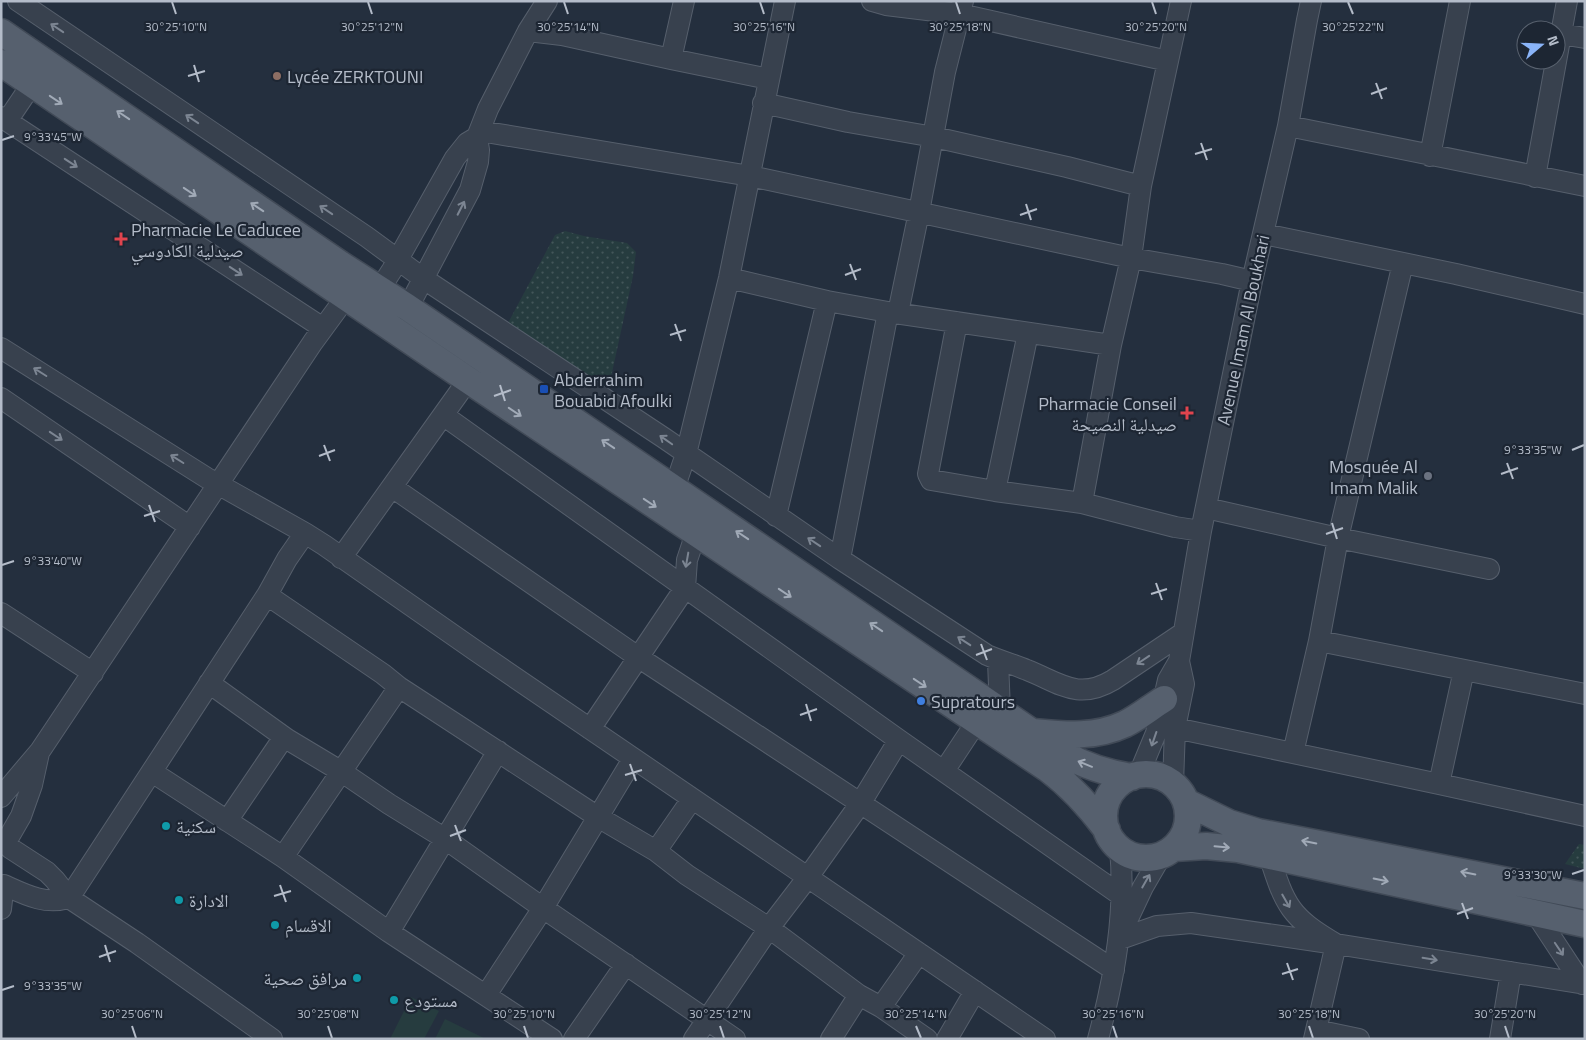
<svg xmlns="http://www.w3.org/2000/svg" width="1586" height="1040" font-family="'Titillium Web','Noto Naskh Arabic',sans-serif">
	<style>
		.grass { fill: #263c3f }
		.garden { fill: url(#garden-dots) }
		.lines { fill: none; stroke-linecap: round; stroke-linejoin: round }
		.minor-casing { stroke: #565f6c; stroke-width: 22 }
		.major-casing { stroke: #414a57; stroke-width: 29 }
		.minor { stroke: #38414e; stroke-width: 20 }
		.major { stroke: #56606e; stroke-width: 26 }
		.oneway { stroke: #7c8592 }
		.oneway2 { stroke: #a1aab7 }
		.ticks { fill: none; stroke: #b4bcc9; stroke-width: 2 }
		.education-dot { fill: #8d6e63; stroke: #1d2633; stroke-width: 2 }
		.health-dot { fill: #e0444e; stroke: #1d2633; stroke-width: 2 }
		.transit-dot { fill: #1a4fb4; stroke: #1d2633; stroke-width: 2 }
		.worship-dot { fill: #6b7280; stroke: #1d2633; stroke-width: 2 }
		.shop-dot { fill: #3f7fe0; stroke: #1d2633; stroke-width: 2 }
		.culture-dot { fill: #0f9aa8; stroke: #1d2633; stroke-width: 2 }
		.labels { text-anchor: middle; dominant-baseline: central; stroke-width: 4.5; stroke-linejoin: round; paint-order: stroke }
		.poi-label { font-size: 18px; fill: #b4bcc9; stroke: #1d2633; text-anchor: start }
		.street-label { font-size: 18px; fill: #b4bcc9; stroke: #1d2633 }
		.ticks-label { font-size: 12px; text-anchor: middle; fill: #b4bcc9; stroke: #1d2633; stroke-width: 4.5; stroke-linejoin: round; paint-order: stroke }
	</style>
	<defs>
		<pattern id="garden-dots" width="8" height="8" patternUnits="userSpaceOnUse" patternTransform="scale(1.25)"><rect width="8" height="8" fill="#263c3f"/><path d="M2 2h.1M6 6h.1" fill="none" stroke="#435659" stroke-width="1.8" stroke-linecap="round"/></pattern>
	</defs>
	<rect width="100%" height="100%" fill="#242f3e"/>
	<path class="grass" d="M411 997 439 1011 424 1039H390Z
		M445 1019 486 1039H435Z"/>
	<path class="garden" d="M565 231 584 236 627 243 636 252 633 276 608 391 508 323 555 235Z
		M1579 844 1585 845V869L1565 864Z"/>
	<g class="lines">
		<g class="minor-casing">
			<path id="minor" d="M18 1 367 237 424 279 664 438 840 559 987 655C1000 661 1013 664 1027 670 1060 683 1078 701 1113 680L1183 633
				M872 1 886 5 960 14 1168 61
				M528 31 562 35 671 59 769 79
				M1561 34 1585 38
				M671 59 684 1
				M763 103 848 122 934 137 1067 167 1141 186
				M1 117 323 328
				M7 121 32 84
				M1288 126 1585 186
				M480 131 750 176 1131 258 1222 274 1252 281
				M1430 156 1460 1
				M1535 177 1567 1
				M1264 234 1456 274 1585 304
				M729 278 827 301 888 312 1111 345
				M372 301 392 270 455 158 467 143 477 137
				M898 313 919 212 945 72 963 1
				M402 319 470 190 478 162 479 150 477 137 488 109 528 31 547 1
				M957 322 928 474 931 480 995 491 1082 503 1175 527 1201 531
				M1 348 207 478 305 533
				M1 398 190 527
				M443 415 899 740 1122 896
				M392 487 638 657 1114 970
				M674 489 686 454 729 278 785 1
				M995 491 1028 333
				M1082 503 1111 345 1131 258 1141 186 1181 1
				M1206 508 1338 538 1489 569
				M776 516 827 301
				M341 558 468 380
				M840 559 888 312
				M267 595 383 674 399 687 598 817 656 851 687 875 769 928 859 995 881 1007 927 1039
				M1 613 93 673
				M1319 641 1585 694
				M998 661 1000 711
				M209 683 287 739 342 772 389 804 444 838 543 908 735 1039
				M1175 728 1439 784 1585 816
				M590 729 685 588 687 560 696 533
				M1293 753 1319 641 1338 538 1403 263
				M944 771 977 721
				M152 772 283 857 389 932 552 1039
				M1139 774 1156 733 1168 680 1179 661
				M1173 784 1175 728 1184 684 1179 661 1201 531 1252 281 1288 126 1307 20 1311 1
				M1439 784 1464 670
				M1 797 40 751 313 342 346 297
				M227 821 284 737
				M6 842 21 816 32 785 39 753
				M10 848 47 872 55 880 69 898 137 943 272 1039
				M656 851 692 799
				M1269 855C1285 906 1290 917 1336 944L1585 984
				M283 857 399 687
				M4 885C26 895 45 905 69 898L267 595 287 559 305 533 324 545 476 651 1045 1039
				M1 896 2 900 1 909
				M1536 914 1582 984
				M1125 925 1143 887 1161 856
				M389 932 498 751
				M1120 939 1157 926 1191 923 1336 944 1314 1039
				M486 995 543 908 633 759
				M881 1007 919 953
				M1316 1030 1359 1039
				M574 1039 626 964
				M694 1039 769 928 808 877 860 804 899 740
				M831 1039 859 995
				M947 1039 975 991
				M1098 1039C1115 975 1126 914 1120 848
				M1500 1039 1511 972"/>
		</g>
		<g class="major-casing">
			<path id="major" d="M1 32 340 264 407 307 1064 754C1085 766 1107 773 1132 777
				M1 63 468 380 1048 769C1072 787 1089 806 1107 830
				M1034 732C1066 735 1095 738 1125 724 1139 717 1151 707 1164 699
				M1104 816a42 42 0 1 1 84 0a42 42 0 1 1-84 0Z
				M1186 802 1229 823 1258 832 1585 896
				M1174 848 1206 846 1238 849 1585 924"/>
		</g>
		<use href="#minor" class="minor"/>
		<use href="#major" class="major"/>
	</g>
	<defs><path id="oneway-shaft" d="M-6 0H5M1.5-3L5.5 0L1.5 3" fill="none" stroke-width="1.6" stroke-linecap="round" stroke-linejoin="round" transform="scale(1.25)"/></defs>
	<g class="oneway">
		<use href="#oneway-shaft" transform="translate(57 28) rotate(-146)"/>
		<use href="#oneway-shaft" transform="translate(192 119) rotate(-146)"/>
		<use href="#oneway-shaft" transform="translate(71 163) rotate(33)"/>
		<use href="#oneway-shaft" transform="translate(461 208) rotate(-63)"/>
		<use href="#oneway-shaft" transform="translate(326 210) rotate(-146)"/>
		<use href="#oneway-shaft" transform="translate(236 271) rotate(33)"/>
		<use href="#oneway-shaft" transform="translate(40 372) rotate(-148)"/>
		<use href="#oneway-shaft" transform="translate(56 436) rotate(34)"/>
		<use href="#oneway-shaft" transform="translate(666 440) rotate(-145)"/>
		<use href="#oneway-shaft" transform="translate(177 459) rotate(-148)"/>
		<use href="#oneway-shaft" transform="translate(814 542) rotate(-146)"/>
		<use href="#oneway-shaft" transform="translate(687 560) rotate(100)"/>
		<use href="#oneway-shaft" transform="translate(964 641) rotate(-147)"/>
		<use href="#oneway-shaft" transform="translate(1143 660) rotate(146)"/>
		<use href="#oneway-shaft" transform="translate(1154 739) rotate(109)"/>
		<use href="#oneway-shaft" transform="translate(1146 881) rotate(-60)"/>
		<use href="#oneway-shaft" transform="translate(1286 901) rotate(60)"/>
		<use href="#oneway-shaft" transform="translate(1559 949) rotate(56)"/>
		<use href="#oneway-shaft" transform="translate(1430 959) rotate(9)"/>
	</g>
	<g class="oneway2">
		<use href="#oneway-shaft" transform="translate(56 100) rotate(34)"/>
		<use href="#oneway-shaft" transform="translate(123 115) rotate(-146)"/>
		<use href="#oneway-shaft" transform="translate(190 192) rotate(34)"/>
		<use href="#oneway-shaft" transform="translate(257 207) rotate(-146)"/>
		<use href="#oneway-shaft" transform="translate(515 412) rotate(34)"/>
		<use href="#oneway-shaft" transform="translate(608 444) rotate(-146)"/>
		<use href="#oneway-shaft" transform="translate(650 503) rotate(34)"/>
		<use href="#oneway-shaft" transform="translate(742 535) rotate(-146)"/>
		<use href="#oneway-shaft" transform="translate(785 593) rotate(34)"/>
		<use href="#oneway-shaft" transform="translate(876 627) rotate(-146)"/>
		<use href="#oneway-shaft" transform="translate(920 683) rotate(34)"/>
		<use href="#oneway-shaft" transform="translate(1085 764) rotate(-158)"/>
		<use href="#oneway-shaft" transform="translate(1309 842) rotate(-169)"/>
		<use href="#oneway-shaft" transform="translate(1222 847) rotate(5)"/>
		<use href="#oneway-shaft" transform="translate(1468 873) rotate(-169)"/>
		<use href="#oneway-shaft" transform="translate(1381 880) rotate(12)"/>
	</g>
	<path class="ticks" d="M172 2 176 14M368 2 372 14M564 2 568 14M760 2 764 14M956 2 960 14M1152 2 1156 14M1348 2 1353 14M194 65 199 82M188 76 205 71M1376 83 1382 99M1371 94 1387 88M2 140 14 136M1201 143 1207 160M1195 154 1212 149M1026 204 1031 220M1020 215 1037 209M850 264 856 280M845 275 861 269M675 324 681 341M670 335 686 330M500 385 505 401M494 396 511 390M324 445 330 461M1572 450 1584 445M319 456 335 450M1507 463 1513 479M1501 474 1518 468M149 505 155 522M144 516 160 511M1332 523 1337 539M1326 534 1343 528M2 565 14 561M1156 583 1162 600M1151 594 1167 589M981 644 987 660M976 655 992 649M806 704 811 721M800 715 817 709M630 764 636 781M625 775 642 770M455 825 461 841M450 836 466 830M1572 874 1584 870M280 885 286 902M274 896 291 891M1462 903 1468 919M1457 914 1473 908M105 945 110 962M99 957 116 951M1287 963 1293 980M1282 974 1298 969M2 990 14 986M132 1026 136 1038M328 1026 332 1038M524 1026 528 1038M720 1026 724 1038M916 1026 921 1038M1113 1026 1117 1038M1309 1026 1313 1038M1505 1026 1509 1038"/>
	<circle class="education-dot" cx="277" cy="76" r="5"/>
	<g class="health-dot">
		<path d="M118.5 231.5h5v5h5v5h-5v5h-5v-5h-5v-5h5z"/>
		<path d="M1184.5 405.5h5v5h5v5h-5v5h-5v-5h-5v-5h5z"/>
	</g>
	<rect class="transit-dot" x="539" y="384" width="10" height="10" rx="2.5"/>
	<circle class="worship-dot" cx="1428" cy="476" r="5"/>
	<circle class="shop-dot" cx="921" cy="701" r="5"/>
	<g class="culture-dot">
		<circle cx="166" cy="826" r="5"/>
		<circle cx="179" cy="900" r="5"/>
		<circle cx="275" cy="925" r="5"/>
		<circle cx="357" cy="978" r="5"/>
		<circle cx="394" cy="1000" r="5"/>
	</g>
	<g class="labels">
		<g class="poi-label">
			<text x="287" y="76">Lycée ZERKTOUNI</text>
			<text x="131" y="229">Pharmacie Le Caducee<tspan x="131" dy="21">صيدلية الكادوسي</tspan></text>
			<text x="554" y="379">Abderrahim<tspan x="554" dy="21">Bouabid Afoulki</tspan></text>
			<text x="1177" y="403" text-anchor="end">Pharmacie Conseil<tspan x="1177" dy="21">صيدلية النصيحة</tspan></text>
			<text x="1418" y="466" text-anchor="end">Mosquée Al<tspan x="1418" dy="21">Imam Malik</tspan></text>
			<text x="931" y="701">Supratours</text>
			<text x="176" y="826">سكنية</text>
			<text x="189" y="900">الادارة</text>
			<text x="285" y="925">الاقسام</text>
			<text x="347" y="978" text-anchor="end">مرافق صحية</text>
			<text x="404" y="1000">مستودع</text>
		</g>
		<g class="street-label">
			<text transform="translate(1243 330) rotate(-78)">Avenue Imam Al Boukhari</text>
		</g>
	</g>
	<g class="ticks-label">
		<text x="1353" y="31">30°25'22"N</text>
		<text x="176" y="31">30°25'10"N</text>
		<text x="372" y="31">30°25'12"N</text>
		<text x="568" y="31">30°25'14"N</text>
		<text x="764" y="31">30°25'16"N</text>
		<text x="960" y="31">30°25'18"N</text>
		<text x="1156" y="31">30°25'20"N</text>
		<text x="53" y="141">9°33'45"W</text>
		<text x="1533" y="454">9°33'35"W</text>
		<text x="53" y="565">9°33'40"W</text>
		<text x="1533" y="879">9°33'30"W</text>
		<text x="53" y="990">9°33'35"W</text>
		<text x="132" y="1018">30°25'06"N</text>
		<text x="328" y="1018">30°25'08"N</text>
		<text x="524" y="1018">30°25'10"N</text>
		<text x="720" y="1018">30°25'12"N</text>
		<text x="916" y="1018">30°25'14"N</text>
		<text x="1113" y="1018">30°25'16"N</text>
		<text x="1309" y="1018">30°25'18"N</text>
		<text x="1505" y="1018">30°25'20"N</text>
	</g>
	<rect width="1586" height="1040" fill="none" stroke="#b4bcc9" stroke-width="5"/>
	<g transform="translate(1541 45) rotate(71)"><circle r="24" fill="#1d2633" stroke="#59626f"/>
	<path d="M0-4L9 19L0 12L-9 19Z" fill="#8ab4f8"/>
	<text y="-8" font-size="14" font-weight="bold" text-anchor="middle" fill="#b4bcc9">N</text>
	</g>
</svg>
